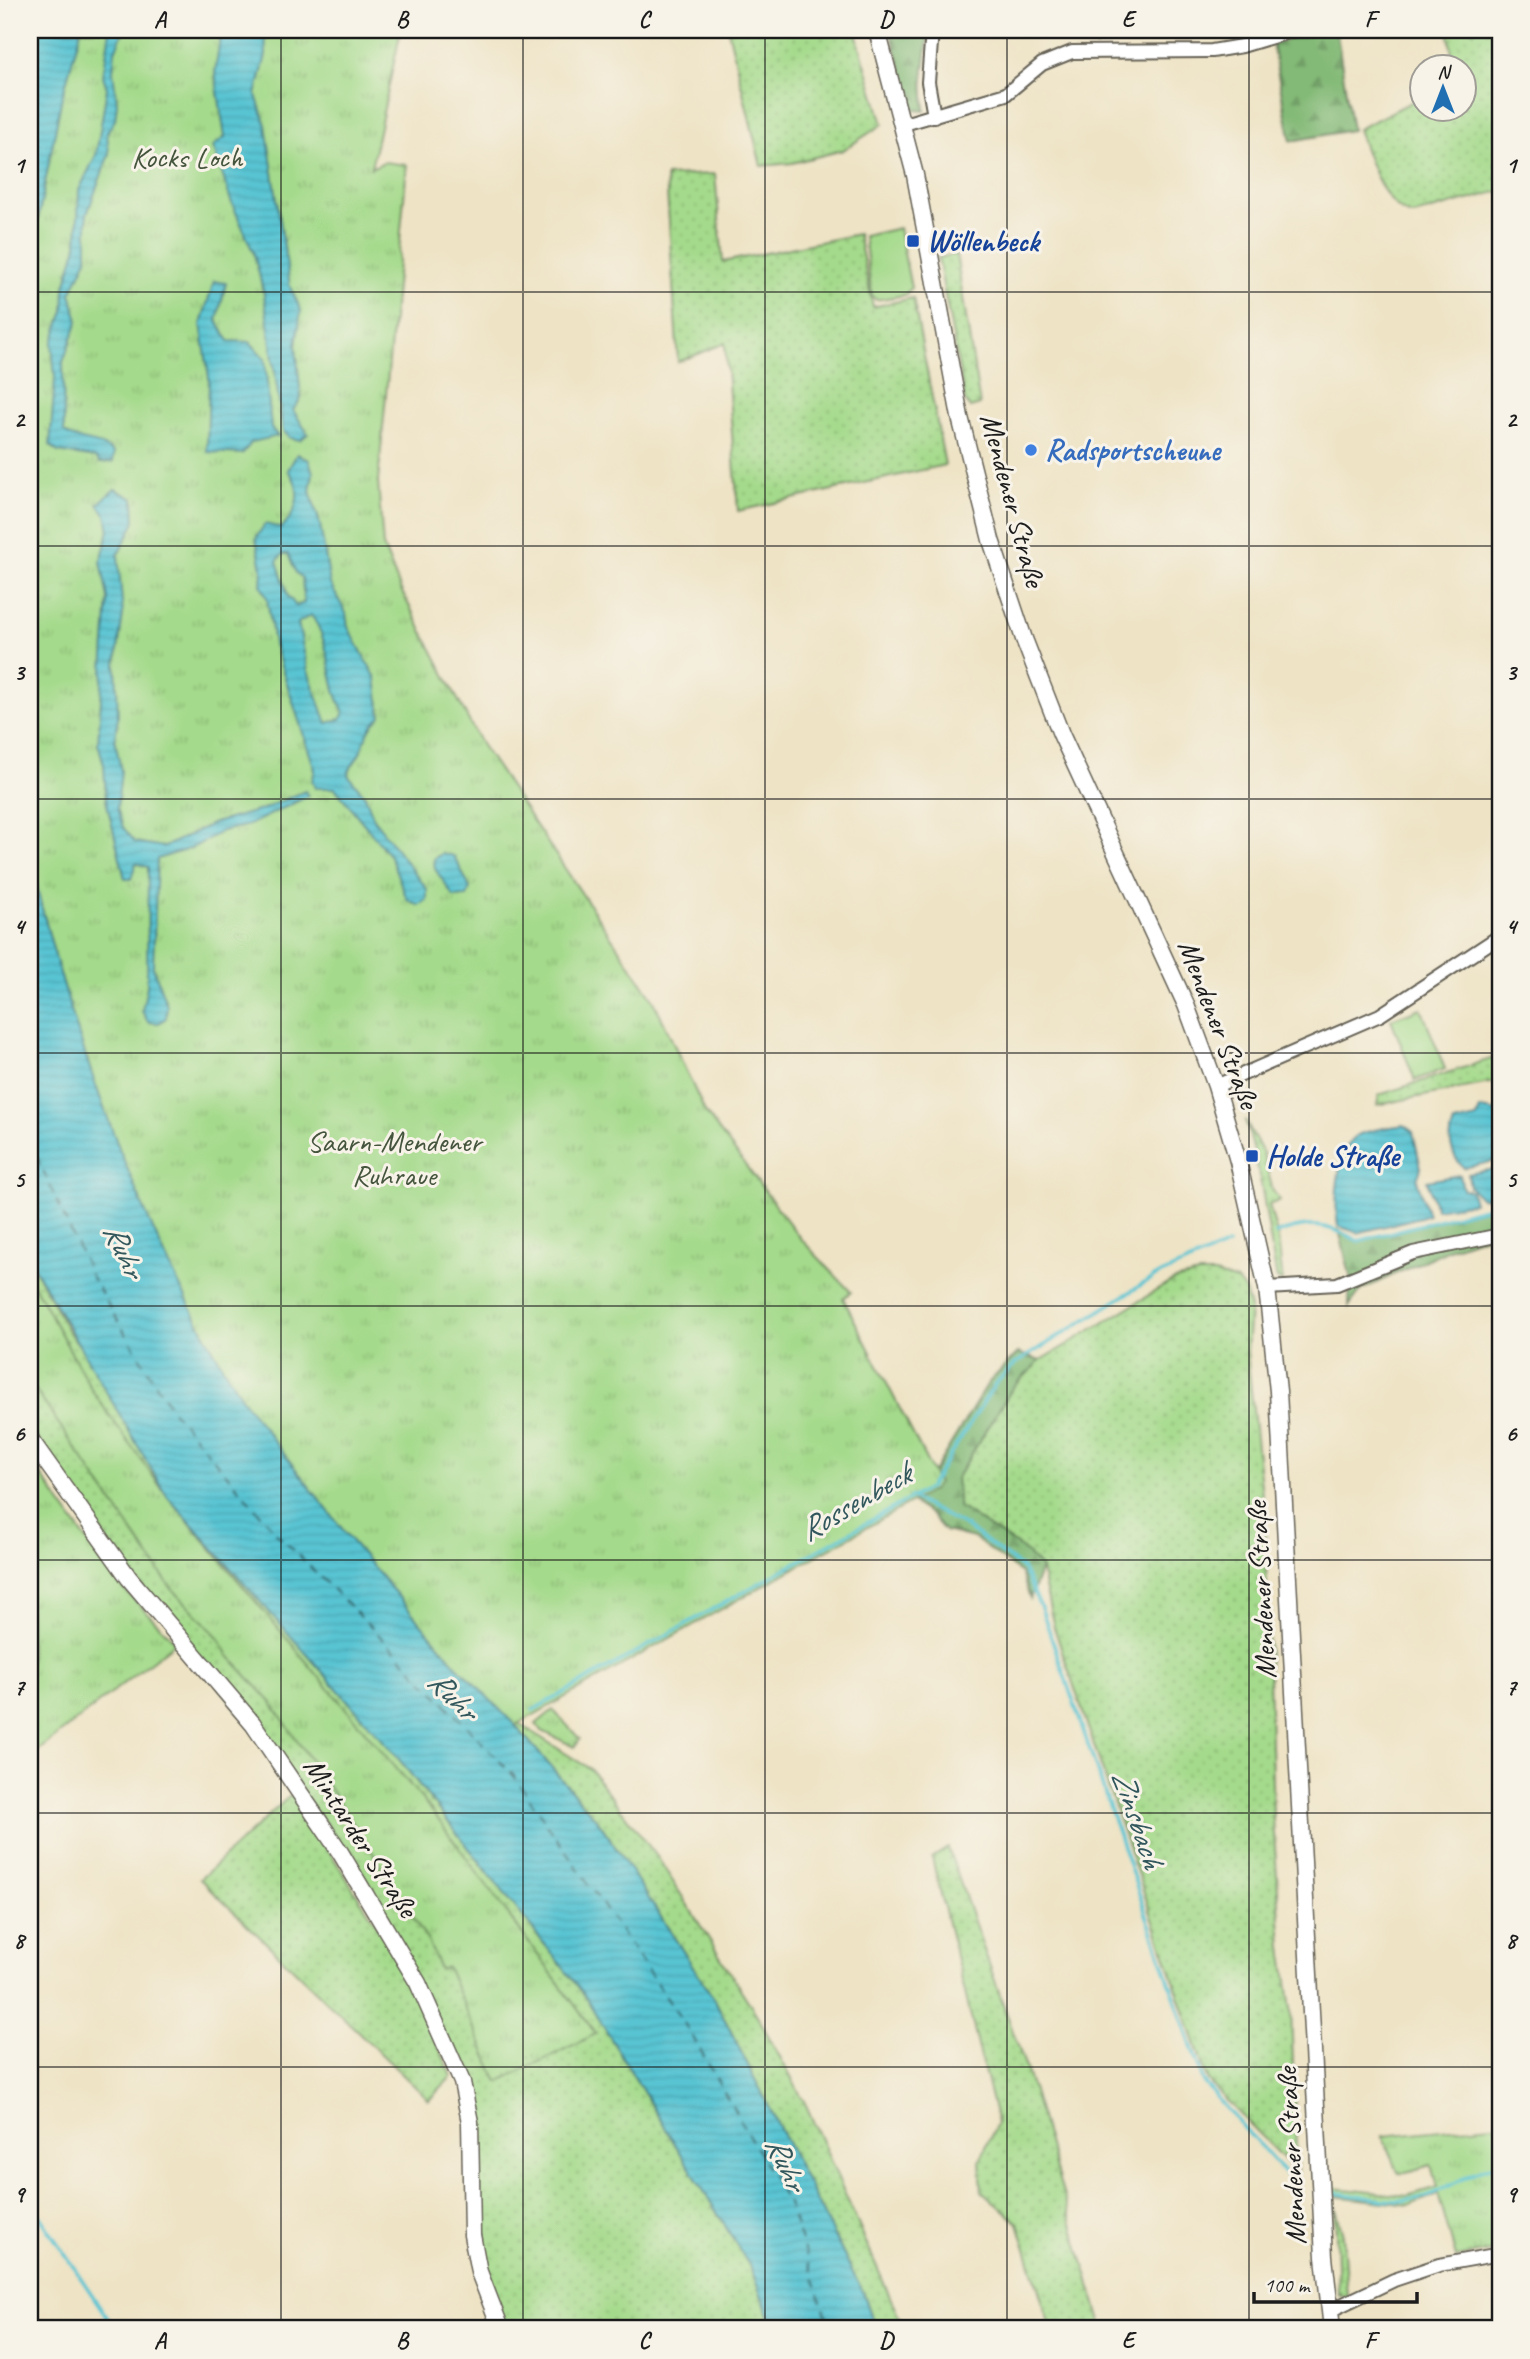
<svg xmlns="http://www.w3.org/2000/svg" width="1530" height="2359" font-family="Caveat,sans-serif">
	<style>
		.grass { fill: url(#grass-dots); stroke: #607b54; stroke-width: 2 }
		.forest { fill: url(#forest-firs); stroke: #506b4a; stroke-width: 2 }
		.park { fill: url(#park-tufts); stroke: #607b54; stroke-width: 2 }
		.pitch { fill: #a4da8b; stroke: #607b54; stroke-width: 2 }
		.water { fill: url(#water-rules); stroke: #3a7078; stroke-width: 2; fill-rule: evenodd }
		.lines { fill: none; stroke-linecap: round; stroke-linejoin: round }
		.stream { stroke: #59c4d3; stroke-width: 3.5 }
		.ferry { stroke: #31575c; stroke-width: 2; stroke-dasharray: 9 7; stroke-linecap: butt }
		.minor-casing { stroke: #666257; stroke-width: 16 }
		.major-casing { stroke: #666257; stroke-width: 19 }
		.minor { stroke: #fff; stroke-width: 12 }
		.major { stroke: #fff; stroke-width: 16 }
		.grid { fill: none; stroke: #1c1c1c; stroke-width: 2; stroke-opacity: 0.55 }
		.transit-dot { fill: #1a4fb4; stroke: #f7f3e8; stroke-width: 2.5 }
		.shop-dot { fill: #3f7fe0; stroke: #f7f3e8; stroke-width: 2.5 }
		.labels { text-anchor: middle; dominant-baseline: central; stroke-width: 6; stroke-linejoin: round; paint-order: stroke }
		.park-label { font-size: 30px; fill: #45553d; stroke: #f7f3e8 }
		.transit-label { font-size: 30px; font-weight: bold; fill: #164399; stroke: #f7f3e8; text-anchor: start }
		.shop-label { font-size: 30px; font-weight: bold; fill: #366cbe; stroke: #f7f3e8; text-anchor: start }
		.street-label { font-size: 30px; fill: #1c1c1c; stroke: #f7f3e8 }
		.water-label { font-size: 32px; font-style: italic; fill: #31575c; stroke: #f7f3e8 }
		.neatline { fill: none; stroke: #1c1c1c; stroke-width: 2.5 }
		.grid-label { font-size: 23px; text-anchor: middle; font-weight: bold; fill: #1c1c1c }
	</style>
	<defs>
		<pattern id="grass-dots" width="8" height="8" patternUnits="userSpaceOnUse" patternTransform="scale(1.75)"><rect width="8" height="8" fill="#a4da8b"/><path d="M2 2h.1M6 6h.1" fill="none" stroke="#8dba77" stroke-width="1.8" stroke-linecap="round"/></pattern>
		<pattern id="forest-firs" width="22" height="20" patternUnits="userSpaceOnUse" patternTransform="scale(1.75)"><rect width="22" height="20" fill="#83ba77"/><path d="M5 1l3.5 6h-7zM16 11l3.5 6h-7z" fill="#719f66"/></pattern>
		<pattern id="park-tufts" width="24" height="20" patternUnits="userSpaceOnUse" patternTransform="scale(1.75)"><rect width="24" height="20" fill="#a4da8b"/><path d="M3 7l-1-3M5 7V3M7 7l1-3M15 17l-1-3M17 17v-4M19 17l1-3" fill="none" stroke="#8dba77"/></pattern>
		<pattern id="water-rules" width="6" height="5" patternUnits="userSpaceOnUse" patternTransform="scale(1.75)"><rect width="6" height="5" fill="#59c4d3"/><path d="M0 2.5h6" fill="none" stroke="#4da8b5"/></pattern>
	</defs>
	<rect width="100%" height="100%" fill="#f7f3e8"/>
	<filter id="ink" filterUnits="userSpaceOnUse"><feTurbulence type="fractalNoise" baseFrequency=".0143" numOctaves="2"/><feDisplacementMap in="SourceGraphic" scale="14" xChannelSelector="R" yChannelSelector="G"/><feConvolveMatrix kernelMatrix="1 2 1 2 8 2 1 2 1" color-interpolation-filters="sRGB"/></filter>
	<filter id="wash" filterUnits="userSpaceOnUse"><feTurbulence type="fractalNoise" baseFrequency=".00686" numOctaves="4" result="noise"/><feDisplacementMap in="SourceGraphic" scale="28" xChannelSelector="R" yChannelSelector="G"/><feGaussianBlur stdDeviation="1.57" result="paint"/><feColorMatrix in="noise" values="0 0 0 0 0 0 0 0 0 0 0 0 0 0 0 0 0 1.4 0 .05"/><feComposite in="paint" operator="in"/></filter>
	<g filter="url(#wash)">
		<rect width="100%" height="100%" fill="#eee3c5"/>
		<path class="grass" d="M728 30H855L883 124 843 150 792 163 761 166Z
			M1448 30H1500V191L1414 215C1385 213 1366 153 1358 129L1421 97 1422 108H1464V66H1454Z
			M715 174 723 262 858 234 873 307 913 298 945 465 738 511 725 343 678 362 666 176Z
			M956 254 980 405 970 408 965 400 938 258Z
			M1500 1056V1081L1377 1105 1379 1095Z
			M1245 1120 1263 1153 1273 1191 1280 1200 1269 1205 1278 1238 1283 1283 1277 1279C1267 1226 1262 1171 1245 1120Z
			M30 1261 68 1331 394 1753 583 1993 749 2265 775 2329H505L480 2254 468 2085 329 1828 112 1548 30 1429Z
			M1199 1274H1215L1237 1281 1245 1291 1250 1308 1247 1352 1265 1524 1273 1819 1282 1947 1291 2009 1297 2172 1208 2081 1054 1627 1041 1569 1024 1550 959 1507 956 1479 1013 1387 1040 1361 1174 1280Z
			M518 1723 590 1769 658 1858 758 2017 806 2105 904 2329H876L864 2295 716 2002 601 1825 515 1725Z
			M292 1794 399 1959 452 2076 429 2100 200 1879Z
			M948 1848 1027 2071 1103 2329H1051L1018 2223 982 2191 980 2160 997 2123 932 1858Z
			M1335 2205 1343 2235 1347 2298 1338 2294Z"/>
		<path class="forest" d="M890 30H929L923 79 925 111 914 110Z
			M1326 30 1337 35 1352 130 1291 141 1272 44Z
			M1500 1205V1231L1451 1248 1361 1290 1349 1306 1350 1275 1339 1230 1358 1241Z
			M1018 1353 1040 1361 1013 1387 956 1479 959 1507 1024 1550 1041 1568 1030 1598 1021 1573 974 1538 945 1531 930 1514 903 1496 927 1483 988 1383Z"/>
		<path class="park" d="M30 30H401L371 168 384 162 407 165 378 482 383 546 400 588 481 744 653 999 705 1112 801 1239 851 1292 843 1298 938 1483 933 1490 466 1753 30 1102Z
			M30 1278 93 1392 167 1496 432 1811 596 2034 498 2082 447 1967 440 1970 429 1943 375 1856 272 1703 229 1656 218 1637 169 1585 30 1382Z
			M30 1459 113 1578 176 1642 30 1757Z
			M553 1710 580 1739 575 1747 542 1731 536 1724Z
			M1500 2124V2249L1456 2257 1438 2194 1410 2205 1335 2196V2188L1407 2196 1437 2187 1431 2165 1399 2174 1382 2136Z"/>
		<path class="pitch" d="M899 228 911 288 905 295 876 300 872 296 864 236Z
			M1421 1008 1445 1069 1415 1080 1391 1019Z"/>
		<path class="water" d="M30 30H81L61 101 30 261Z
			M110 30H124L115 51 113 71 117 103 115 120 107 132 109 154 87 214V259L71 293 78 321 63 362 64 432C80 444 99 439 114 453L113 462 100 463 96 458 58 452 50 445 55 378 52 344 64 311 65 287 77 245 79 190 96 155 107 88 103 76Z
			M221 30H265L266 55 256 95 266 125 290 287 301 310 296 346 301 399 293 410 308 434 300 440 290 438 283 431 264 294 254 254 231 201 213 146 225 137 215 73Z
			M214 281 226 283 217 321 229 341 250 342 265 359 271 428 278 436 252 442 242 454 207 452 209 378 201 324Z
			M297 454 309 460 313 473 310 491 320 524 330 584 346 613 348 627 376 678 381 716C366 730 367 737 359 755 355 763 350 766 348 775L365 796 375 821 427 889V900L418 905 407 899 390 856 335 788H315L312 781 315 770 274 644 267 598 261 585 262 569 256 538 265 524 281 528C299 512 303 488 288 470ZM283 554H288L296 573 302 578 304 603 296 606 288 596 277 561ZM311 615C332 643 327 682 344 712L341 719 327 723 308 671 298 623Z
			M115 489 134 499 135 522 118 555 123 614 116 664 118 717 115 739 121 771 117 808 123 827 135 842 164 847 214 823 261 810 305 791 308 796 249 825 222 831 192 848 157 859 153 967 167 1006 166 1018 159 1023 148 1022 142 1011 147 986 148 867 136 863 131 879H125L106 800 104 765 98 743 108 598 101 562 109 530 106 515 98 504Z
			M442 853 454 856 470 888 467 896 454 897 435 869 434 859Z
			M30 860C75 1048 142 1236 244 1402L354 1544 456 1665 515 1725 601 1825 716 2002 864 2295 876 2329H775L749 2265 583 1993 394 1753 167 1496 30 1261Z
			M1480 1109 1500 1112V1160L1464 1168C1451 1156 1447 1139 1454 1123L1477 1118Z
			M1404 1125 1413 1132 1421 1168 1417 1180 1428 1215 1358 1233 1338 1226C1334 1204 1336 1145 1360 1134 1373 1129 1390 1127 1404 1125Z
			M1500 1168V1196L1481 1198 1470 1187 1468 1174Z
			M1460 1175 1463 1189 1471 1191 1474 1203 1436 1209 1427 1181Z"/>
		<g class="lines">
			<path class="stream" d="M1276 1234C1309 1221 1328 1224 1358 1241L1500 1204
				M910 1497 965 1526 1022 1568 1042 1610 1204 2083 1295 2185
				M533 1710 929 1488 995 1384 1016 1363 1154 1277 1228 1245
				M1336 2193C1358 2195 1386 2203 1408 2200 1441 2197 1468 2170 1500 2164
				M30 2202 115 2329"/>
			<path class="ferry" d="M30 1142 91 1276 171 1409 279 1536 396 1652 514 1776 690 2032 789 2206 831 2329"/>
		</g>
	</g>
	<g filter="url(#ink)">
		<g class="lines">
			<g class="minor-casing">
				<path id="minor" d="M932 30 928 82 934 116
					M904 124 1006 94 1042 64 1072 52 1212 51 1242 46 1295 30
					M1216 1086 1380 1015 1500 936
					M1267 1288 1337 1284 1413 1253 1500 1235
					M1329 2311 1394 2280 1439 2265 1500 2254"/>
			</g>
			<g class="major-casing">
				<path id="major" d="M877 30 915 175 960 417 991 540 1024 639 1061 734 1186 1005 1216 1086 1238 1161 1267 1288 1278 1391 1324 2257 1332 2329
					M30 1439 129 1578 253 1724 340 1852 418 1983 462 2082 470 2122 472 2235 479 2272 501 2329"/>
			</g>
			<use href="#minor" class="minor"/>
			<use href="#major" class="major"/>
		</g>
	</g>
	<path class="grid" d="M281 30V2329M523 30V2329M765 30V2329M1007 30V2329M1249 30V2329M30 292H1500M30 546H1500M30 799H1500M30 1053H1500M30 1306H1500M30 1560H1500M30 1813H1500M30 2067H1500"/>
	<g class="transit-dot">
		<rect x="906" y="234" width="14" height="14" rx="3.5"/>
		<rect x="1245" y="1149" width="14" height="14" rx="3.5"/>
	</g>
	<circle class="shop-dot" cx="1031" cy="450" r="7"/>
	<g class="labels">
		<g class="park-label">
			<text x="187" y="157">Kocks Loch</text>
			<text x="394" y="1141">Saarn-Mendener<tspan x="394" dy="34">Ruhraue</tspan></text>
		</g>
		<g class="transit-label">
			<text x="927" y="241">Wöllenbeck</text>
			<text x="1266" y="1156">Holde Straße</text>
		</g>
		<g class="shop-label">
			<text x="1045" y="450">Radsportscheune</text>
		</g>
		<g class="street-label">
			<text transform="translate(1013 500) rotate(75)">Mendener Straße</text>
			<text transform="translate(1219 1024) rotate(69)">Mendener Straße</text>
			<text transform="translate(1261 1590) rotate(-93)">Mendener Straße</text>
			<text transform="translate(361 1837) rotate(57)">Mintarder Straße</text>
			<text transform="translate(1291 2156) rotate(-93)">Mendener Straße</text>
		</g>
		<g class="water-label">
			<text transform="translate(124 1250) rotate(66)">Ruhr</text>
			<text transform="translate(855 1502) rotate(-30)">Rossenbeck</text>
			<text transform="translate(453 1695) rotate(46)">Ruhr</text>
			<text transform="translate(1138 1819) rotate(71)">Zinsbach</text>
			<text transform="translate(786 2163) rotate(66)">Ruhr</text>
		</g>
	</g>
	<rect width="1530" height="2359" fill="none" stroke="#f7f3e8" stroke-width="77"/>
	<g transform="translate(1443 88)"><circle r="33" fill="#f7f3e8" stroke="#9f9d96" stroke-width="2"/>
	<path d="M0-5L12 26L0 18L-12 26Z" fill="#1f6fb2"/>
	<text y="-10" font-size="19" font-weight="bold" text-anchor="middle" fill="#1c1c1c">N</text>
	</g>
	<path d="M1254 2292v10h163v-10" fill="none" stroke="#1c1c1c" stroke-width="3.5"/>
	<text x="1264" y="2292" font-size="21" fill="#1c1c1c" stroke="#f7f3e8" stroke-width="5" paint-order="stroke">100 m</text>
	<rect x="38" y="38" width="1454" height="2282" class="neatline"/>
	<g class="grid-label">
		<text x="160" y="27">A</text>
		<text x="402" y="27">B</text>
		<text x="644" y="27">C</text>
		<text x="886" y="27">D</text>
		<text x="1128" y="27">E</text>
		<text x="1370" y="27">F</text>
		<text x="19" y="173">1</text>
		<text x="1511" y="173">1</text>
		<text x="19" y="427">2</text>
		<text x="1511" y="427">2</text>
		<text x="19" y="680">3</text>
		<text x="1511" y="680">3</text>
		<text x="19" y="934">4</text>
		<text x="1511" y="934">4</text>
		<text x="19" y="1187">5</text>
		<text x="1511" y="1187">5</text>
		<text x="19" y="1441">6</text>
		<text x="1511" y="1441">6</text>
		<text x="19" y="1695">7</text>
		<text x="1511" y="1695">7</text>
		<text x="19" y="1948">8</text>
		<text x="1511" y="1948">8</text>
		<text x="19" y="2202">9</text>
		<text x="1511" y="2202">9</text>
		<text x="160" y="2348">A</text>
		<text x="402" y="2348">B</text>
		<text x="644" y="2348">C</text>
		<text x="886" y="2348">D</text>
		<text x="1128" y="2348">E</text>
		<text x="1370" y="2348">F</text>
	</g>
</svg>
